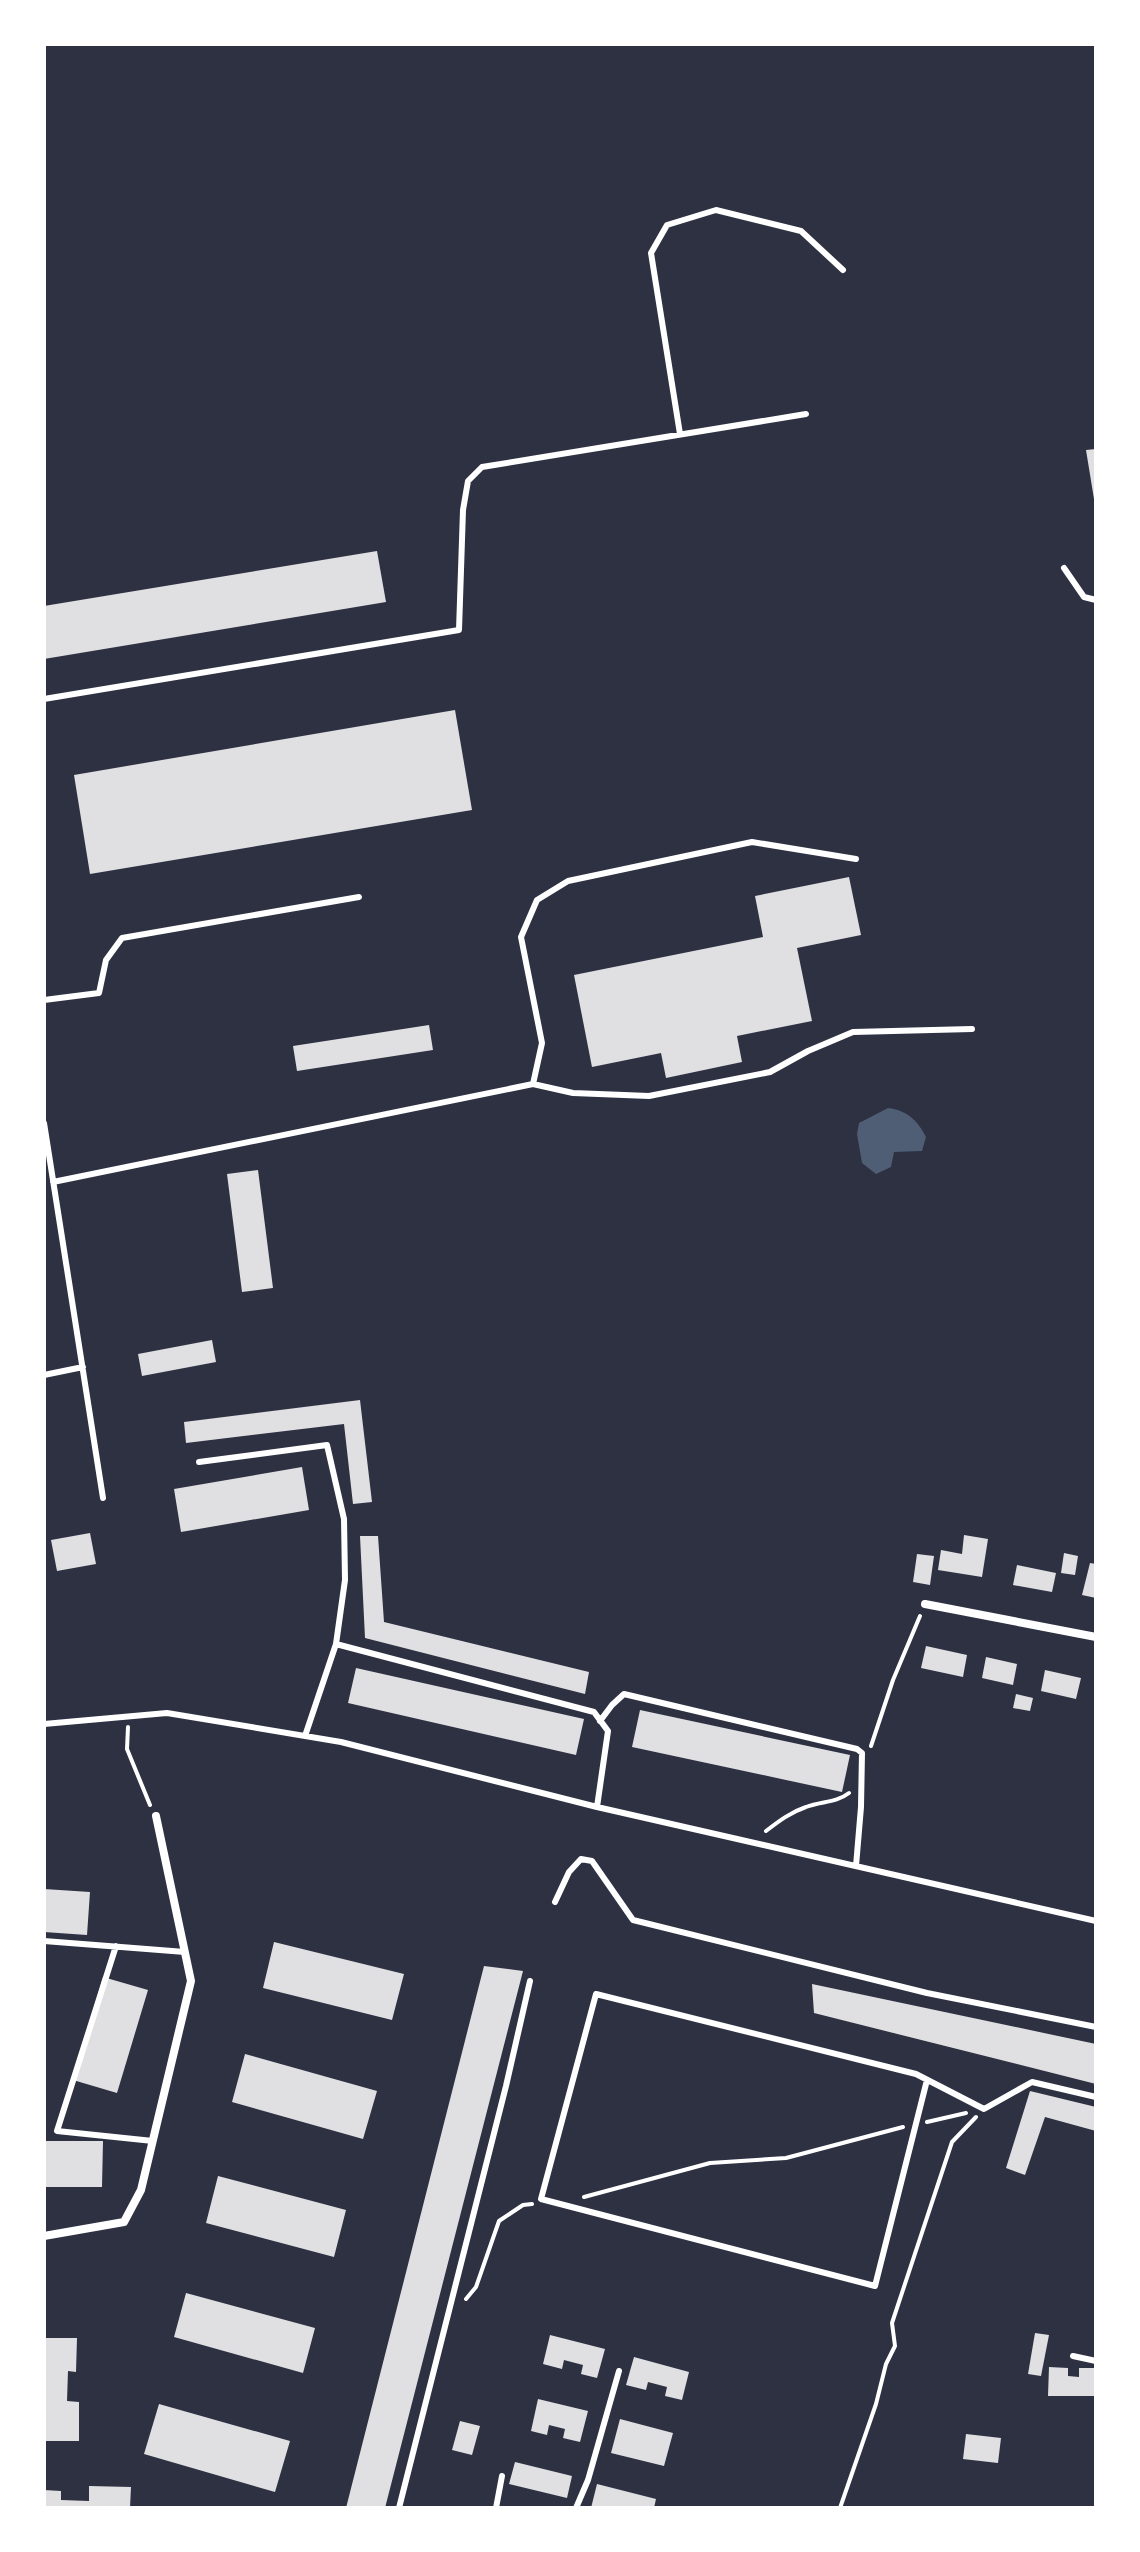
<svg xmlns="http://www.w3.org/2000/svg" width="1140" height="2552" font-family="Manrope,sans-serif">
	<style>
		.water { fill: #4f5d75 }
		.building { fill: #e0e0e3 }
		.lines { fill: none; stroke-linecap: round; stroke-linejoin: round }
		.path { stroke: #fff; stroke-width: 4 }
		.service { stroke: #fff; stroke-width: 6 }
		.minor { stroke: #fff; stroke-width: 8 }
	</style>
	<rect width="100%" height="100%" fill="#2d3142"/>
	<path class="water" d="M888 1108C907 1110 918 1121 926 1137L922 1151 894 1152 891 1167 876 1174 862 1163 857 1134 859 1123Z"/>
	<path class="building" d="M1096 449V498L1094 499 1086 450Z
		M377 551 386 602 44 659V606Z
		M455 710 472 810 90 874 74 775Z
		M849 877 861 935 797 948 812 1021 737 1036 742 1062 666 1078 661 1053 592 1067 574 975 763 937 755 896Z
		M429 1025 433 1050 297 1071 293 1046Z
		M258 1170 273 1288 242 1292 227 1174Z
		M212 1340 216 1362 142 1376 138 1354Z
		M360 1400 372 1502 353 1504 344 1424 186 1443 184 1422Z
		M302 1467 309 1510 181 1532 174 1489Z
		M90 1533 96 1564 57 1571 51 1540Z
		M964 1535 988 1539 982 1577 938 1570 941 1550 962 1554Z
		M360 1536H378L384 1622 589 1672 585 1694 365 1638Z
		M1064 1553 1078 1556 1075 1575 1061 1573Z
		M917 1554 934 1556 930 1585 913 1582Z
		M1090 1563 1096 1564V1598L1082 1595Z
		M1017 1565 1056 1573 1052 1592 1013 1585Z
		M926 1646 967 1655 963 1677 921 1668Z
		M986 1657 1017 1664 1013 1685 982 1678Z
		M356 1668 584 1719 576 1755 348 1703Z
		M1045 1670 1081 1678 1076 1699 1041 1691Z
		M1016 1694 1033 1698 1030 1711 1013 1708Z
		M640 1710 850 1755 842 1792 632 1747Z
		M44 1889 90 1892 87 1935 44 1932Z
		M274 1942 404 1974 392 2020 263 1988Z
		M484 1966 523 1971 385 2508H346Z
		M103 1977 148 1990 117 2093 73 2080Z
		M812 1984 1096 2044V2084L814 2013Z
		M245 2054 377 2091 363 2139 232 2102Z
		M1030 2091 1096 2107V2131L1045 2117 1025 2175 1006 2168Z
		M44 2141H103L102 2187H44Z
		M218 2176 346 2210 334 2257 206 2223Z
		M186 2293 315 2328 303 2373 174 2337Z
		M1035 2333 1049 2335 1041 2376 1028 2374Z
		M550 2335 605 2349 597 2378 581 2374 583 2365 564 2360 562 2369 543 2364Z
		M44 2338H77L76 2372 68 2371 67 2401 79 2402V2441H44Z
		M634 2357 689 2372 682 2400 665 2396 667 2387 648 2382 646 2390 626 2385Z
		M1049 2367 1068 2368V2376L1079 2377V2368H1096V2396H1048Z
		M538 2399 588 2411 580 2442 563 2438 565 2429 549 2425 547 2435 531 2431Z
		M159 2404 290 2441 275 2492 144 2454Z
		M620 2419 673 2433 664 2466 611 2453Z
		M460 2421 480 2426 472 2455 452 2450Z
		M966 2434 1001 2438 998 2463 963 2459Z
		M515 2462 572 2476 567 2498 509 2484Z
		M597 2484 656 2499 654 2508H591Z
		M89 2486 131 2487 130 2508H44V2490L61 2491V2500L89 2501Z"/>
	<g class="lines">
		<path class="path" d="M128 1727 127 1749 150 1805
			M871 1746 893 1680 920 1616
			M766 1831C779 1821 791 1812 806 1807 822 1801 836 1803 849 1793
			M927 2122 966 2113
			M584 2197 710 2163 786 2158 903 2127
			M466 2299 476 2287 499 2221 523 2205 532 2204
			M840 2508 876 2404 886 2364 895 2346 892 2323 952 2142 976 2117"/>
		<path class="service" d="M680 434 651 253 667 225 716 210 801 231 843 270
			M1064 568 1084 597 1096 600
			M44 699 459 630 463 510 468 481 482 467 806 414
			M44 1000 99 993 106 960 122 938 359 897
			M533 1084 573 1093 649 1096 770 1072 808 1051 853 1032 972 1029
			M44 1123 103 1498
			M53 1182 533 1084 542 1043 521 937 537 900 568 881 752 842 856 859
			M44 1375 83 1367
			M199 1462 327 1445 344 1519 345 1580 336 1644
			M600 1721 612 1705 624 1694 857 1749 862 1753 861 1807 856 1866
			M44 1724 167 1713 341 1742 597 1807 1096 1921
			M305 1736 336 1644 594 1712 608 1731 597 1807
			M555 1902 569 1872 581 1859 592 1861 633 1920 927 1993 1096 2027
			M44 1941 185 1952
			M116 1946 57 2131 153 2141
			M927 2080 875 2286 541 2199 596 1994 916 2074 984 2109 1032 2082 1096 2097
			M1073 2356 1096 2361
			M399 2508 506 2086 530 1981
			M496 2508 502 2476
			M576 2508 588 2480 619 2371"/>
		<path class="minor" d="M925 1604 1096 1637
			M44 2236 124 2222 141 2190 191 1981 156 1816"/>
	</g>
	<rect width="1140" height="2552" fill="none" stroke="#ffffff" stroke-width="92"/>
</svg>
